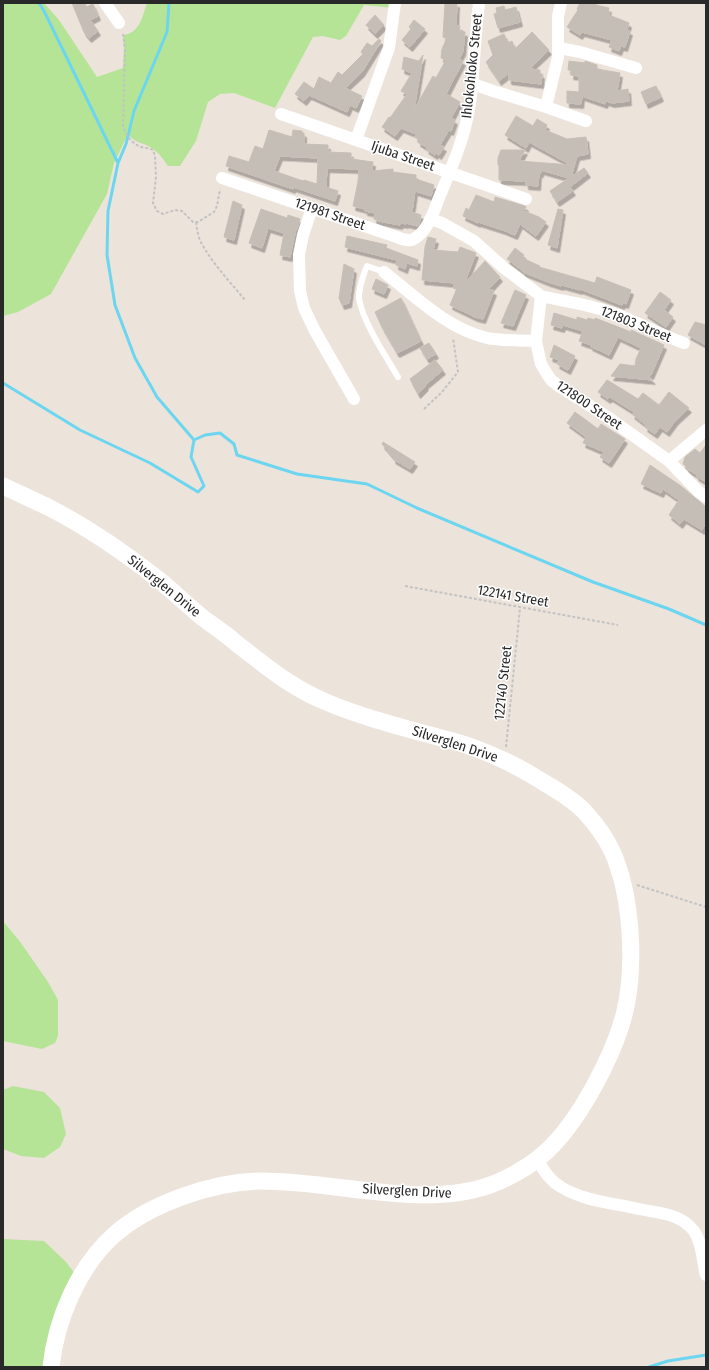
<svg xmlns="http://www.w3.org/2000/svg" width="709" height="1370" font-family="'Fira Sans Condensed',sans-serif">
	<style>
		.green { fill: #b6e496 }
		.lines { fill: none; stroke-linecap: round; stroke-linejoin: round }
		.stream { stroke: #6cd6f0; stroke-width: 3 }
		.building { fill: #c4beb7; stroke: #c7bfb5; fill-rule: evenodd; filter: url(#shadow) }
		.path { stroke: #c3c3c3; stroke-width: 2; stroke-dasharray: 3 2; stroke-linecap: butt }
		.lane { stroke: #fff; stroke-width: 6 }
		.street { stroke: #fff; stroke-width: 12 }
		.secondary { stroke: #fff; stroke-width: 17 }
		.labels { text-anchor: middle; dominant-baseline: central; stroke-width: 3; stroke-linejoin: round; paint-order: stroke }
		.street-label { font-size: 14px; fill: #292929; stroke: #fff }
	</style>
	<defs>
		<filter id="shadow"><feDropShadow dx="2.5" dy="4.5" stdDeviation="0" flood-color="#0004"/></filter>
	</defs>
	<rect width="100%" height="100%" fill="#ece3db"/>
	<path class="green" d="M3 3H44L59 20 97 77 123 68 124 48 123 35C140 33 142 17 147 3H394V8L364 5 346 36 340 40 323 36 313 37 275 108 234 93 220 94 208 102 196 141 180 166H168C164 160 159 153 153 149 144 142 135 144 128 134L114 163 107 194 51 294 18 312 3 316Z
		M3 921 21 943 48 982 58 1000V1036L55 1043 42 1049 3 1041Z
		M13 1086 44 1092 60 1108 66 1134 60 1147 44 1158 21 1156 3 1149V1090Z
		M3 1239 44 1241 66 1262 79 1279 50 1367H3Z"/>
	<g class="lines">
		<path class="stream" d="M39 3 44 11 118 163
			M169 3 167 32 134 111 126 144 118 163 108 211 107 255 115 305 135 358 157 397 194 440
			M3 383 80 430 150 463 198 492 204 486 191 457 194 440 205 435 220 433 234 444 237 455 297 474 367 484 417 508 593 582 669 609 706 625
			M649 1367 668 1361 706 1355"/>
	</g>
	<path class="building" d="M72 3H85L86 7 93 4 98 16 90 20 98 31 89 38 84 32Z
		M445 3H457L456 26H460L459 31 465 32 463 51 459 59 463 61 446 94 460 102 451 118 455 120 451 131 449 130 440 145 444 147 439 155 436 153 435 155 426 149 428 148 418 142 419 140 415 137 416 134 401 128 395 136 382 127 389 117 390 118 407 94 401 91 412 73 402 69 404 57 419 61 423 55 414 110 433 76 436 78 446 60 441 58 442 49 447 38 443 37Z
		M580 3H597L596 5 609 8 608 11 610 12 609 15 629 23 627 30 630 31 625 47 621 46 619 51 609 47 612 40 582 32 580 35 567 27 578 10 577 9Z
		M504 6 505 10 516 7 520 22 498 28 494 14 497 13 496 8Z
		M375 15 384 25 375 34 366 25Z
		M414 20 425 29 410 47 402 40 411 29 409 27Z
		M532 32 549 50 529 69 540 70V74H542L541 84 509 80V73L499 81 486 62 493 55 488 41 504 34 508 43 512 41 515 49Z
		M379 39 381 41 362 72 345 88 362 96 356 108 350 105 347 112 309 95 304 101 295 94 304 82 314 89 319 77 331 83 338 72 342 75 363 54 361 52 367 43 372 46Z
		M569 61 585 63V61L597 65V69L620 73 617 91 628 89 629 101 612 103 606 101 605 104 582 96 581 104 567 103V91L579 92V76L571 75 572 70H568Z
		M656 86 661 97 646 104 641 92Z
		M516 116 533 126 537 119 547 125 545 130 567 139 586 137 588 154 577 156 571 177 584 168 588 173 570 187 573 191 557 202 550 191 569 178 541 170V173H539L538 186 526 185V181L499 180V165H498V158L501 150H525L519 161 571 165 529 142 526 148 505 135Z
		M269 130 292 137 293 130 302 131V133H304V144L328 145V152L351 153V159L373 162 372 171 393 169V172L416 175V179L434 185 431 196 415 191 412 212 421 215 419 224 418 226 406 223V224L401 223 400 225 379 221 374 219 375 213 365 211V209L353 206 358 182 359 169 327 168 326 187 338 191 335 201 293 187V189L226 166 229 156 249 162 255 146 263 149ZM280 156 318 158 317 184 304 180 303 181 274 171Z
		M476 195 494 202 495 197 525 206 526 207 524 211 539 217 546 222 536 236 520 224 515 235 503 230 478 222V223L463 216 466 208 469 210Z
		M233 201 242 205 234 240 224 237Z
		M261 209 287 218 288 215 300 219 297 229H296L290 257 280 255 284 233 268 228 262 248 249 243Z
		M558 209 563 210 557 248 548 245Z
		M347 236 387 245 386 248 418 260 417 266 407 263 405 269 396 265 397 260 345 247Z
		M428 237 436 239 433 250 458 252 460 247 476 253 464 284 485 261 500 277 489 289 494 291 483 319 475 317 450 305 455 293 459 290 453 288 455 283 422 280 425 247Z
		M515 248 524 255 522 258 540 266 539 267 595 283 597 277 631 290 626 304 623 303 622 305 580 289V290L562 285 561 286 548 282 523 272V271L507 259Z
		M344 264 354 269 349 303 342 305 339 298Z
		M376 279 388 285 384 294 372 289Z
		M515 290 526 295 513 326 501 323Z
		M660 292 671 300 664 310 673 317 666 327 645 313Z
		M401 298 421 341 397 353 383 329 375 312Z
		M554 313 577 320V317L587 320 588 318 595 320V318L631 332V330L664 345 651 375 646 374 653 380 611 376 620 364 635 366 636 359 641 348 618 337 609 355 590 346 591 345 579 341 583 331 563 325 562 328 551 325Z
		M695 322 706 325V345L688 335Z
		M429 343 436 354 427 359 420 348Z
		M554 345 575 356 568 370 557 364 559 360 550 357Z
		M435 360 443 370 425 385 426 386 418 394 410 379Z
		M607 380 638 399 643 393 659 405 669 392 689 408 675 421 667 432 660 427 655 434 645 427 646 425 632 414 634 412 610 397 608 399 598 392Z
		M575 412 598 429 601 424 625 439 609 463 600 457 604 452 583 443 586 437 567 423Z
		M383 442 415 462 410 469 393 459 394 458 382 444Z
		M706 445V482L696 476 697 475 686 468V466L683 464 685 457 695 449 700 453Z
		M650 465 681 486 706 507V523L702 530 684 519 680 524 669 515 679 500 663 489 661 493 641 484Z"/>
	<g class="lines">
		<path class="path" d="M123 34 125 49 123 125C125 134 131 143 141 147 145 148 149 148 153 150L155 156 156 177 153 203 157 211 163 214 175 210 182 211 193 222H198L214 212 217 206 220 189
			M196 222C197 230 198 238 203 246 214 265 231 283 245 300
			M424 409 442 392 458 372 453 338
			M405 586 618 625
			M506 747 520 608
			M637 885 706 907"/>
		<path class="lane" d="M384 272 367 266C364 272 358 292 359 299 364 324 385 355 398 377"/>
		<path class="street" d="M105 3 119 23
			M559 48 580 52 636 68
			M473 84 493 91 546 107 558 57V16L561 3
			M546 107 586 121
			M281 114 526 199
			M356 140 389 48 395 3
			M222 178 388 234C395 236 407 243 414 239 428 231 434 211 439 198 451 169 464 140 469 109 472 93 473 77 474 61 475 41 477 22 479 3
			M312 208 303 235 299 255 300 291 304 308 315 331 354 399
			M430 219 442 223 474 241 504 268 541 296 536 341 541 364 547 374 551 380 560 387 606 416 669 461 699 492 706 497
			M384 272C416 297 446 328 487 338 503 341 520 340 536 341
			M541 296C563 301 586 304 607 311 634 320 658 334 684 343
			M669 461 706 430
			M537 1160C544 1170 550 1181 561 1187 582 1200 610 1203 634 1208 655 1213 680 1212 694 1231 703 1244 702 1261 706 1275"/>
		<path class="secondary" d="M3 486C18 493 33 500 48 507 87 527 125 553 159 580 174 592 188 606 203 618 214 626 226 634 236 643 266 666 290 687 326 702 364 718 405 728 445 739 453 741 461 743 469 746 495 755 520 767 543 782 557 790 572 799 584 811 595 823 605 836 612 851 632 895 636 968 624 1015 613 1057 579 1121 547 1151 533 1164 516 1174 498 1182 428 1212 335 1180 260 1181 213 1182 150 1203 114 1235 78 1267 56 1320 51 1367"/>
	</g>
	<g class="labels">
		<g class="street-label">
			<text transform="translate(472 66) rotate(-84)">Ihlokohloko Street</text>
			<text transform="translate(403 156) rotate(19)">Ijuba Street</text>
			<text transform="translate(330 214) rotate(19)">121981 Street</text>
			<text transform="translate(636 324) rotate(22)">121803 Street</text>
			<text transform="translate(589 405) rotate(34)">121800 Street</text>
			<text transform="translate(164 586) rotate(39)">Silverglen Drive</text>
			<text transform="translate(513 596) rotate(10)">122141 Street</text>
			<text transform="translate(503 683) rotate(-84)">122140 Street</text>
			<text transform="translate(455 744) rotate(18)">Silverglen Drive</text>
			<text transform="translate(407 1191) rotate(3)">Silverglen Drive</text>
		</g>
	</g>
	<rect width="709" height="1370" fill="none" stroke="#292929" stroke-width="8"/>
</svg>
